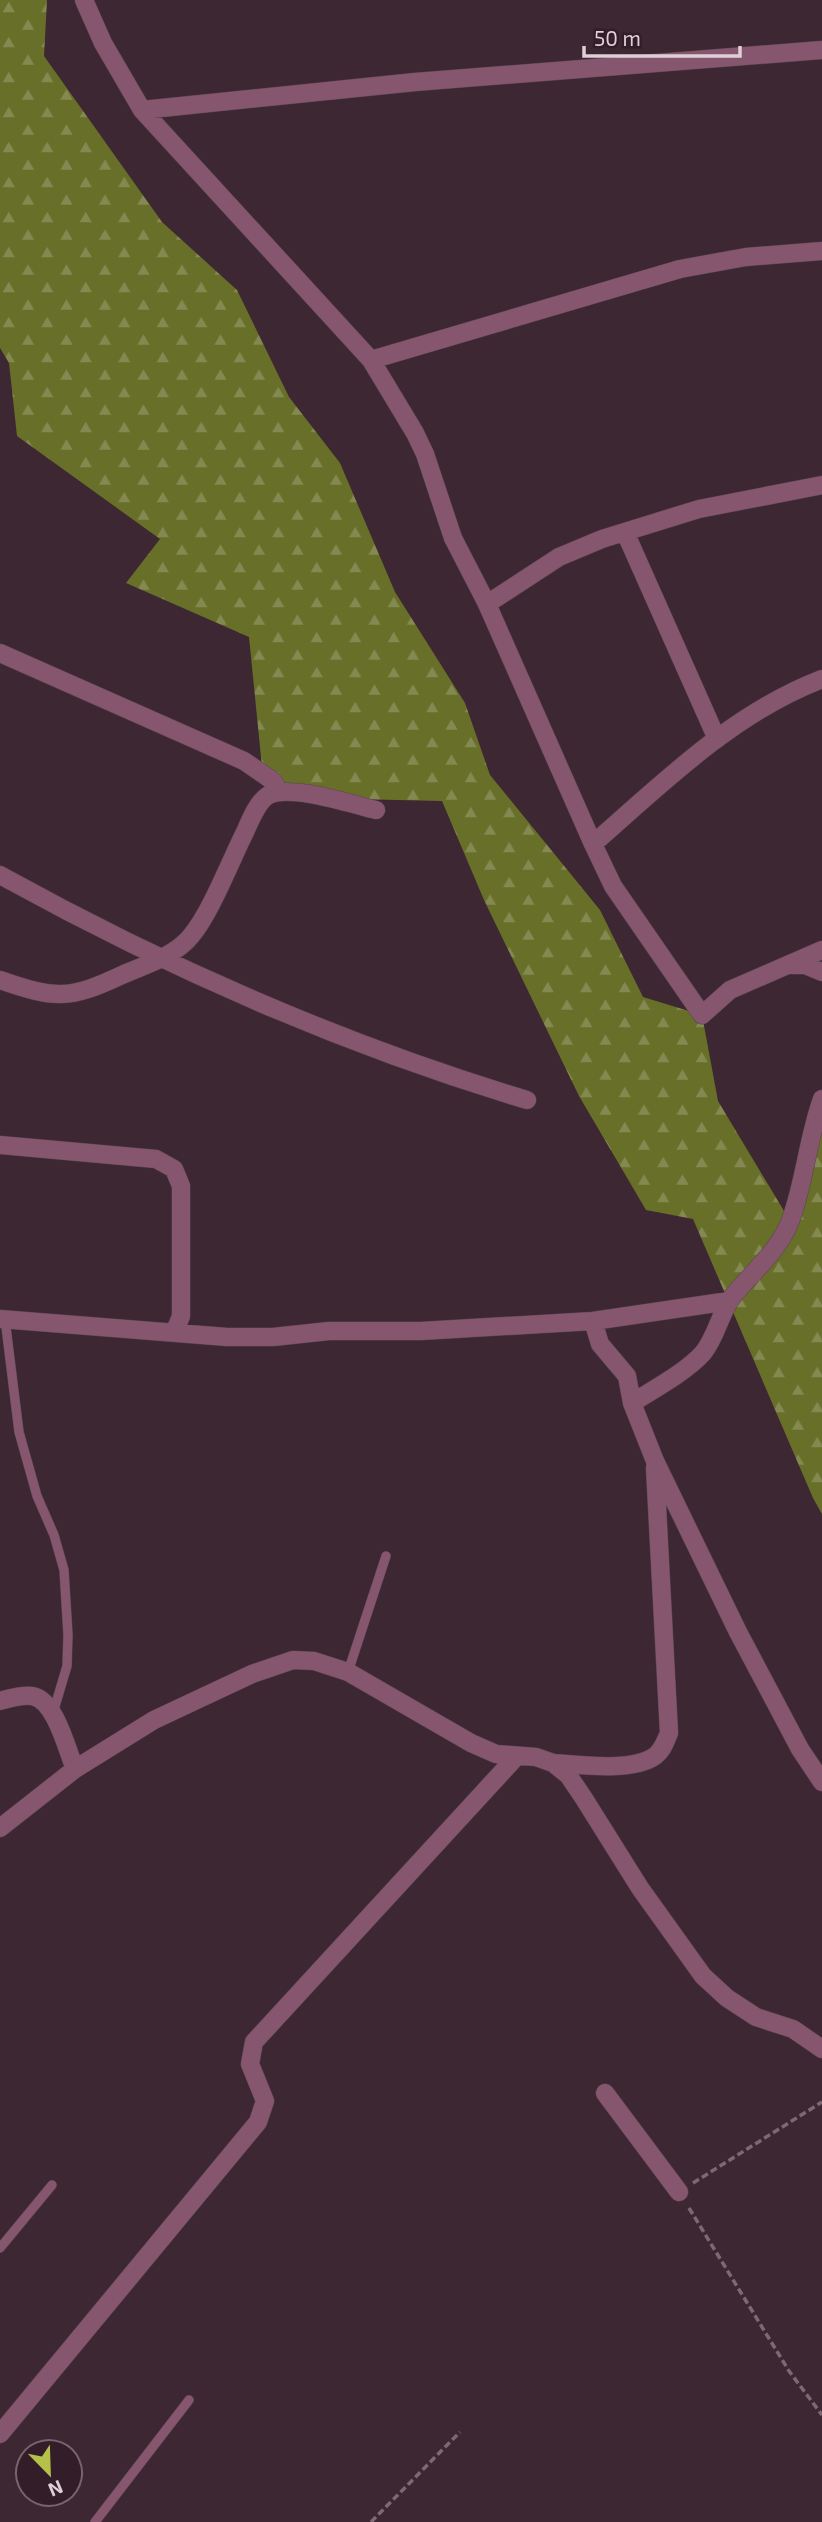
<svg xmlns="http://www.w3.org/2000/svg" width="822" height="2522" font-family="'Exo 2',sans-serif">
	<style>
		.forest { fill: url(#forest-firs) }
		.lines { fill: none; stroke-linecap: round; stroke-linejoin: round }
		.service-casing { stroke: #5a4550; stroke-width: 10 }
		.minor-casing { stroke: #5a4550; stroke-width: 19 }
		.path { stroke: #7c6972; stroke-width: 3.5; stroke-dasharray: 7 3.5; stroke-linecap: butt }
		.service { stroke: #85566d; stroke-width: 9 }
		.minor { stroke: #85566d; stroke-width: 18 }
	</style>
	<defs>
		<pattern id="forest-firs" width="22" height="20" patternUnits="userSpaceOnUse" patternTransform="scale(1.75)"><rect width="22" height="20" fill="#676f28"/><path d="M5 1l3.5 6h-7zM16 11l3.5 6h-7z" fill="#838951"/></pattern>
	</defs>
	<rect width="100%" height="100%" fill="#3d2732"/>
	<path class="forest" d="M0 0H47L44 56 162 222 237 290 289 397 340 463 395 592 465 703 490 775 600 910 643 997 702 1015 718 1101 790 1221 809 1144 822 1130V1514L813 1498 693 1219 646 1210 579 1096 484 900 442 801 265 797 249 637 126 583 160 539 17 436 9 363 0 348Z"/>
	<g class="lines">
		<g class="service-casing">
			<path id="service" d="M5 1319 19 1432 37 1496 54 1535 64 1570 68 1635 67 1666 53 1713
				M348 1672 386 1556
				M0 2248 52 2185
				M95 2522 189 2400"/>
		</g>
		<g class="minor-casing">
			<path id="minor" d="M84 0 103 43 142 110 371 360 415 433 425 454 453 538 487 604
				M142 110 415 82 822 50
				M371 360 680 269 746 257 822 251
				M625 532 717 739
				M0 653 244 761 273 781 279 791
				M822 679C733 713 664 782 593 844L613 886 702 1015 730 990 822 950
				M593 844 487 604 559 557 602 539 699 509 822 485
				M0 875C168 968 344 1045 527 1100
				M788 965H805L822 972
				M0 980C55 999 69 1000 122 975 145 965 175 956 191 936 211 912 230 862 245 832 250 821 257 803 267 796 288 783 351 804 376 810
				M0 1145 156 1159 174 1169 181 1186V1316L175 1331
				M0 1319 227 1337H273L329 1331H421L593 1321 729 1301
				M593 1321 600 1344 627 1376 632 1403 655 1461 738 1632 800 1749 822 1782
				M632 1403C654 1389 686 1372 703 1353 717 1336 720 1312 733 1296 753 1271 780 1250 791 1219 805 1180 808 1138 822 1099
				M0 1701C10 1698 22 1695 32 1696 55 1699 67 1750 75 1769
				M553 1763C579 1765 633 1772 655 1756 663 1750 665 1742 669 1733L655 1468
				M0 1828 75 1769 154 1720 252 1674 293 1660 314 1661 348 1672 471 1743 496 1754 536 1757 553 1763 568 1775 583 1797 640 1888 703 1976 727 1998 756 2017 793 2029 822 2049
				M605 2093 679 2192
				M0 2434 258 2122 265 2101 250 2064 254 2042 516 1757"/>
		</g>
		<path class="path" d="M693 2183 822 2102
			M689 2208 789 2371 822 2415
			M371 2522 460 2432"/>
		<use href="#service" class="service"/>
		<use href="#minor" class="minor"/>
	</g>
	<g transform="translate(49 2473) rotate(157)"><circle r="33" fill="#321d28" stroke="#77656e" stroke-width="2"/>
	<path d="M0-5L12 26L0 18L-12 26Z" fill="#b4c24a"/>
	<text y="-10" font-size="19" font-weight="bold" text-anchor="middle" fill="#dfd0d7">N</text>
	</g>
	<path d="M584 46v10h156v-10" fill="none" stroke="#dfd0d7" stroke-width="3.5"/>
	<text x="594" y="46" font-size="21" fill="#dfd0d7" stroke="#321d28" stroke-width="5" paint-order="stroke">50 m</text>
</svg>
